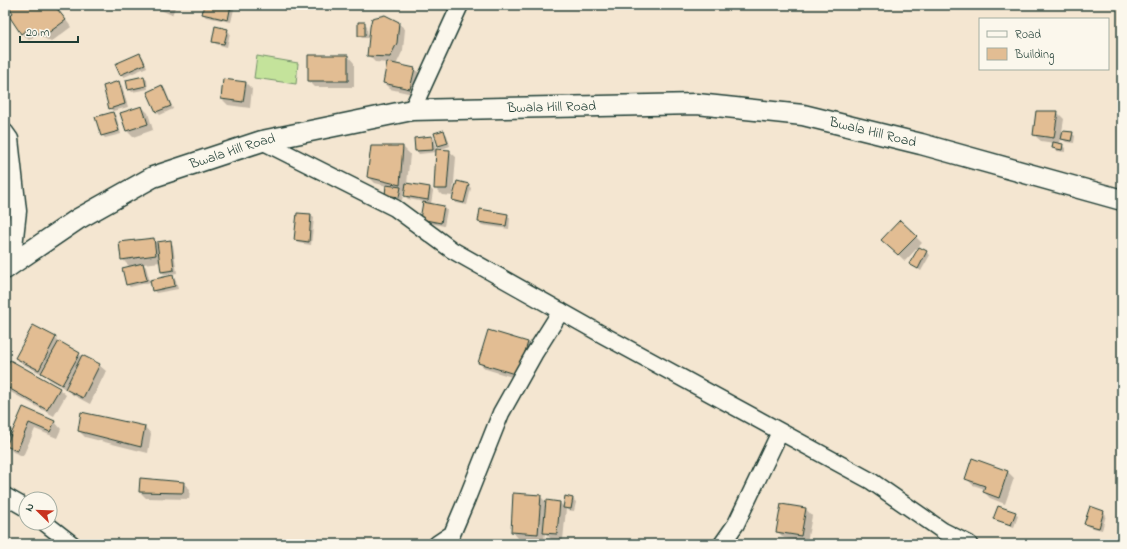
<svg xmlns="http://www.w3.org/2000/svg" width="1127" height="549" font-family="'Indie Flower',sans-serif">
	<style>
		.green { fill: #c4e39b; stroke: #729068 }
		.shadow { fill: #0003 }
		.building { fill: #e2bd93; stroke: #1f3d34 }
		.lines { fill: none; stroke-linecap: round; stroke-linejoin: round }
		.minor-casing { stroke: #1f3d34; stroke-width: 19 }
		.tertiary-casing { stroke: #1f3d34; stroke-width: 23 }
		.minor { stroke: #fbf7ec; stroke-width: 16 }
		.tertiary { stroke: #fbf7ec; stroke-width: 20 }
		.labels { text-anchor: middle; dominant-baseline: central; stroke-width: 3; stroke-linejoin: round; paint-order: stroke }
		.street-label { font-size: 14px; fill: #1f3d34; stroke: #fbf7ec }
	</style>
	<rect width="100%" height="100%" fill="#f4e6d1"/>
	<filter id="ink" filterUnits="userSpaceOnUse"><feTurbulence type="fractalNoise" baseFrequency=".025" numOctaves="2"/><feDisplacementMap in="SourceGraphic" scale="8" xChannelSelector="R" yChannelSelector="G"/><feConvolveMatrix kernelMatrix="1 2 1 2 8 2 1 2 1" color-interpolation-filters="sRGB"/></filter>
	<g filter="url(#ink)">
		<path class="green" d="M257 56 298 63 296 84 254 78Z"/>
		<path class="shadow" d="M9 5H55L71 27 51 42 37 34 29 40 22 33 10 17 15 13Z
			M149 5H176L172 15Z
			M205 5 231 6 234 9 231 22 206 17 203 14Z
			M364 23 367 26 368 38H362L359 35Z
			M398 23 405 29 403 50 396 65 415 69 421 75 417 95 390 89 384 83 388 63 375 62 369 56Z
			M227 30 230 33 227 47 216 44 213 41Z
			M140 54 143 57 147 67 124 77 121 74Z
			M348 56 354 63V87H315L309 81Z
			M144 77 147 80 148 89 132 92 129 89Z
			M119 83 122 86 128 107 113 111 110 108Z
			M246 83 252 89 250 108 228 105 222 99Z
			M162 86 165 89 173 109 160 115 157 112Z
			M142 107 148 113 153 130 133 137 127 131Z
			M1057 112 1064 119 1062 132 1072 133 1075 136 1074 143 1066 142 1061 138 1060 144 1062 145 1065 148V152L1056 151 1053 148 1054 143 1041 141 1034 135Z
			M113 113 116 116 121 134 105 138 102 135Z
			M444 132 447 135 450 146 442 149 439 146Z
			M432 137 435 140 436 150 449 151 456 157 453 195 454 196 442 195 435 188 437 152 419 154 416 151 415 139Z
			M371 147H403L410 154 407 184 430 188 433 191 431 204 444 207 447 210 444 226 424 222 421 219 425 202 408 199 405 196 406 190H404L402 200 389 198 386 194 387 186 375 183 368 176Z
			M468 185 471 188 467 205 456 203 453 200Z
			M298 214 311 215 314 218 311 245 298 243 295 240Z
			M507 215 510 218 509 229 482 225 479 222Z
			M900 221 922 243 905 261 883 240Z
			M153 239 157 243 170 242 173 245 177 273 165 275 162 272 161 262 143 264 146 267 150 282 173 277 176 280 178 289 156 293 153 290 151 282 130 287 127 284 130 267 122 259Z
			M926 252 930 255 921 271 911 264Z
			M55 338 61 344 79 354 82 357 99 365 106 371 90 404 73 395 67 390 49 379 46 376 23 364 16 358Z
			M528 342 534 349 525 381 486 369 479 363Z
			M5 362 8 365 59 389 66 395 54 416 5 389Z
			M23 408 55 422 61 429 57 438 35 429 23 456 13 452 8 446 6 449H5V429L12 433Z
			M145 427 151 434 148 453 85 437 79 431Z
			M973 459 1008 472 1014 478 1005 504 990 498 984 492 985 489 973 485 966 478Z
			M183 483 190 489 189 499 146 498 140 492Z
			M540 496 547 503 559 502 564 507 573 499 576 502 574 511 567 510 566 509 563 540 551 539 545 533 544 540 518 538 512 531Z
			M806 509 812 516 807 542 784 538 777 531Z
			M1103 511 1106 515 1102 530 1089 527 1085 523Z
			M1015 513 1018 516 1014 527 998 521 995 518Z"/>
		<path class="building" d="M8 5H54L66 20 44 36 29 28 21 34 9 16 13 13Z
			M204 5H231L228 20 202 14Z
			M385 15 399 22 397 43 390 57 367 56 370 27 372 18Z
			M358 22H365V36H358Z
			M215 26 228 29 224 44 212 42Z
			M140 53 145 64 120 75 115 64Z
			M308 55H348V81H308Z
			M387 62 415 68 410 89 383 83Z
			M144 76 146 86 128 90 126 80Z
			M223 79 246 82 243 102 221 99Z
			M119 81 125 104 109 109 103 86Z
			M162 85 171 106 156 112 147 92Z
			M142 106 148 124 126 131 120 113Z
			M1036 111H1058L1054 138 1033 135Z
			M113 112 119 131 101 136 95 117Z
			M444 130 448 143 438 146 434 133Z
			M1063 131 1073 132 1071 141 1061 139Z
			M432 136 433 150 415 151 414 138Z
			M1053 142 1063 144 1062 150 1052 148Z
			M371 146H403L400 185 367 177Z
			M436 149 450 150 447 189H434Z
			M457 181 469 184 464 203 452 200Z
			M406 183 430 187 428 200 404 196Z
			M386 185 401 187 399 197 385 195Z
			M423 202 444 206 441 223 420 219Z
			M480 209 508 214 506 226 478 222Z
			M297 213 311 214 309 242 294 240Z
			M900 220 917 236 898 255 881 240Z
			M154 238 156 255 121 260 119 242Z
			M171 240 174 270 161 272 157 242Z
			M919 247 927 251 918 269 909 264Z
			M143 263 147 280 126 285 122 268Z
			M173 275 175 286 152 291 150 280Z
			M33 325 56 337 39 370 15 358Z
			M488 330 528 342 518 375 478 363Z
			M59 341 80 353 62 385 41 373Z
			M82 355 100 364 83 398 65 389Z
			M10 360 60 388 47 410 5 386V368Z
			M23 407 55 421 50 432 29 423 17 451 6 446Z
			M81 412 145 426 141 447 78 431Z
			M5 428 11 430 5 443Z
			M972 458 1008 471 999 498 983 492 985 486 965 479Z
			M140 478 184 482 183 493 139 492Z
			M513 493 541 495 538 534 511 532Z
			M565 496 573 498 571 509 563 508Z
			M546 500 560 502 557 534 543 533Z
			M781 504 806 508 801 536 776 532Z
			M998 506 1016 512 1011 525 993 519Z
			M1090 506 1104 511 1099 528 1084 524Z"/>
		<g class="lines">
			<g class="minor-casing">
				<path id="minor" d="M412 110 460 5
					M5 132 10 139 18 211 12 264
					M262 141 395 208 452 250 603 335 871 481 943 531 969 544
					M5 496 26 508
					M45 523 72 544
					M437 544 452 534 466 501 501 413 534 354 561 311
					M722 544 736 524 780 432"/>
			</g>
			<g class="tertiary-casing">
				<g id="tertiary">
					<path id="s1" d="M5 269 12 264 78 219 153 177 262 141 412 110 697 104 803 115 921 144 1122 200"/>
				</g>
			</g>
			<use href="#minor" class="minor"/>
			<use href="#tertiary" class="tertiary"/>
		</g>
	</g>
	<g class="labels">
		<g class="street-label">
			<text stroke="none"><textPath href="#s1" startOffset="582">Bwala Hill Road</textPath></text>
			<text stroke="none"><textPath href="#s1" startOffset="906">Bwala Hill Road</textPath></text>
			<text stroke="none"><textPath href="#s1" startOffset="258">Bwala Hill Road</textPath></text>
		</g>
	</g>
	<rect width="1127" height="549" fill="none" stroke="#fbf7ec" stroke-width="20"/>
	<rect x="10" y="10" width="1107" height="529" fill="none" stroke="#1f3d34" stroke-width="1.5" filter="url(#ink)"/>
	<rect x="979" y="18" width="130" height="52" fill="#fbf7ec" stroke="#a3ada2"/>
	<rect x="987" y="31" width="20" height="6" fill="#fbf7ec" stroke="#a3ada2"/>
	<text x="1015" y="38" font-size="12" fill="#1f3d34">Road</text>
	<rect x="987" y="48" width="20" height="12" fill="#e2bd93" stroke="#a3ada2"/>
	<text x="1015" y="58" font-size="12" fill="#1f3d34">Building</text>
	<g transform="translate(38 511) rotate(293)"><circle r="19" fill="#fbf7ec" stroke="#a3ada2"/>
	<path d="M0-3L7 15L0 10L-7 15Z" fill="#c8321e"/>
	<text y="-6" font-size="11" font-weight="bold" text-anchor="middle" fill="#1f3d34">N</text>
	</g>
	<path d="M20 36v6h58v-6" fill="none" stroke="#1f3d34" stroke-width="2"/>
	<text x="26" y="36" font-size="12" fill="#1f3d34" stroke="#fbf7ec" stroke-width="3" paint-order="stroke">20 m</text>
</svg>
